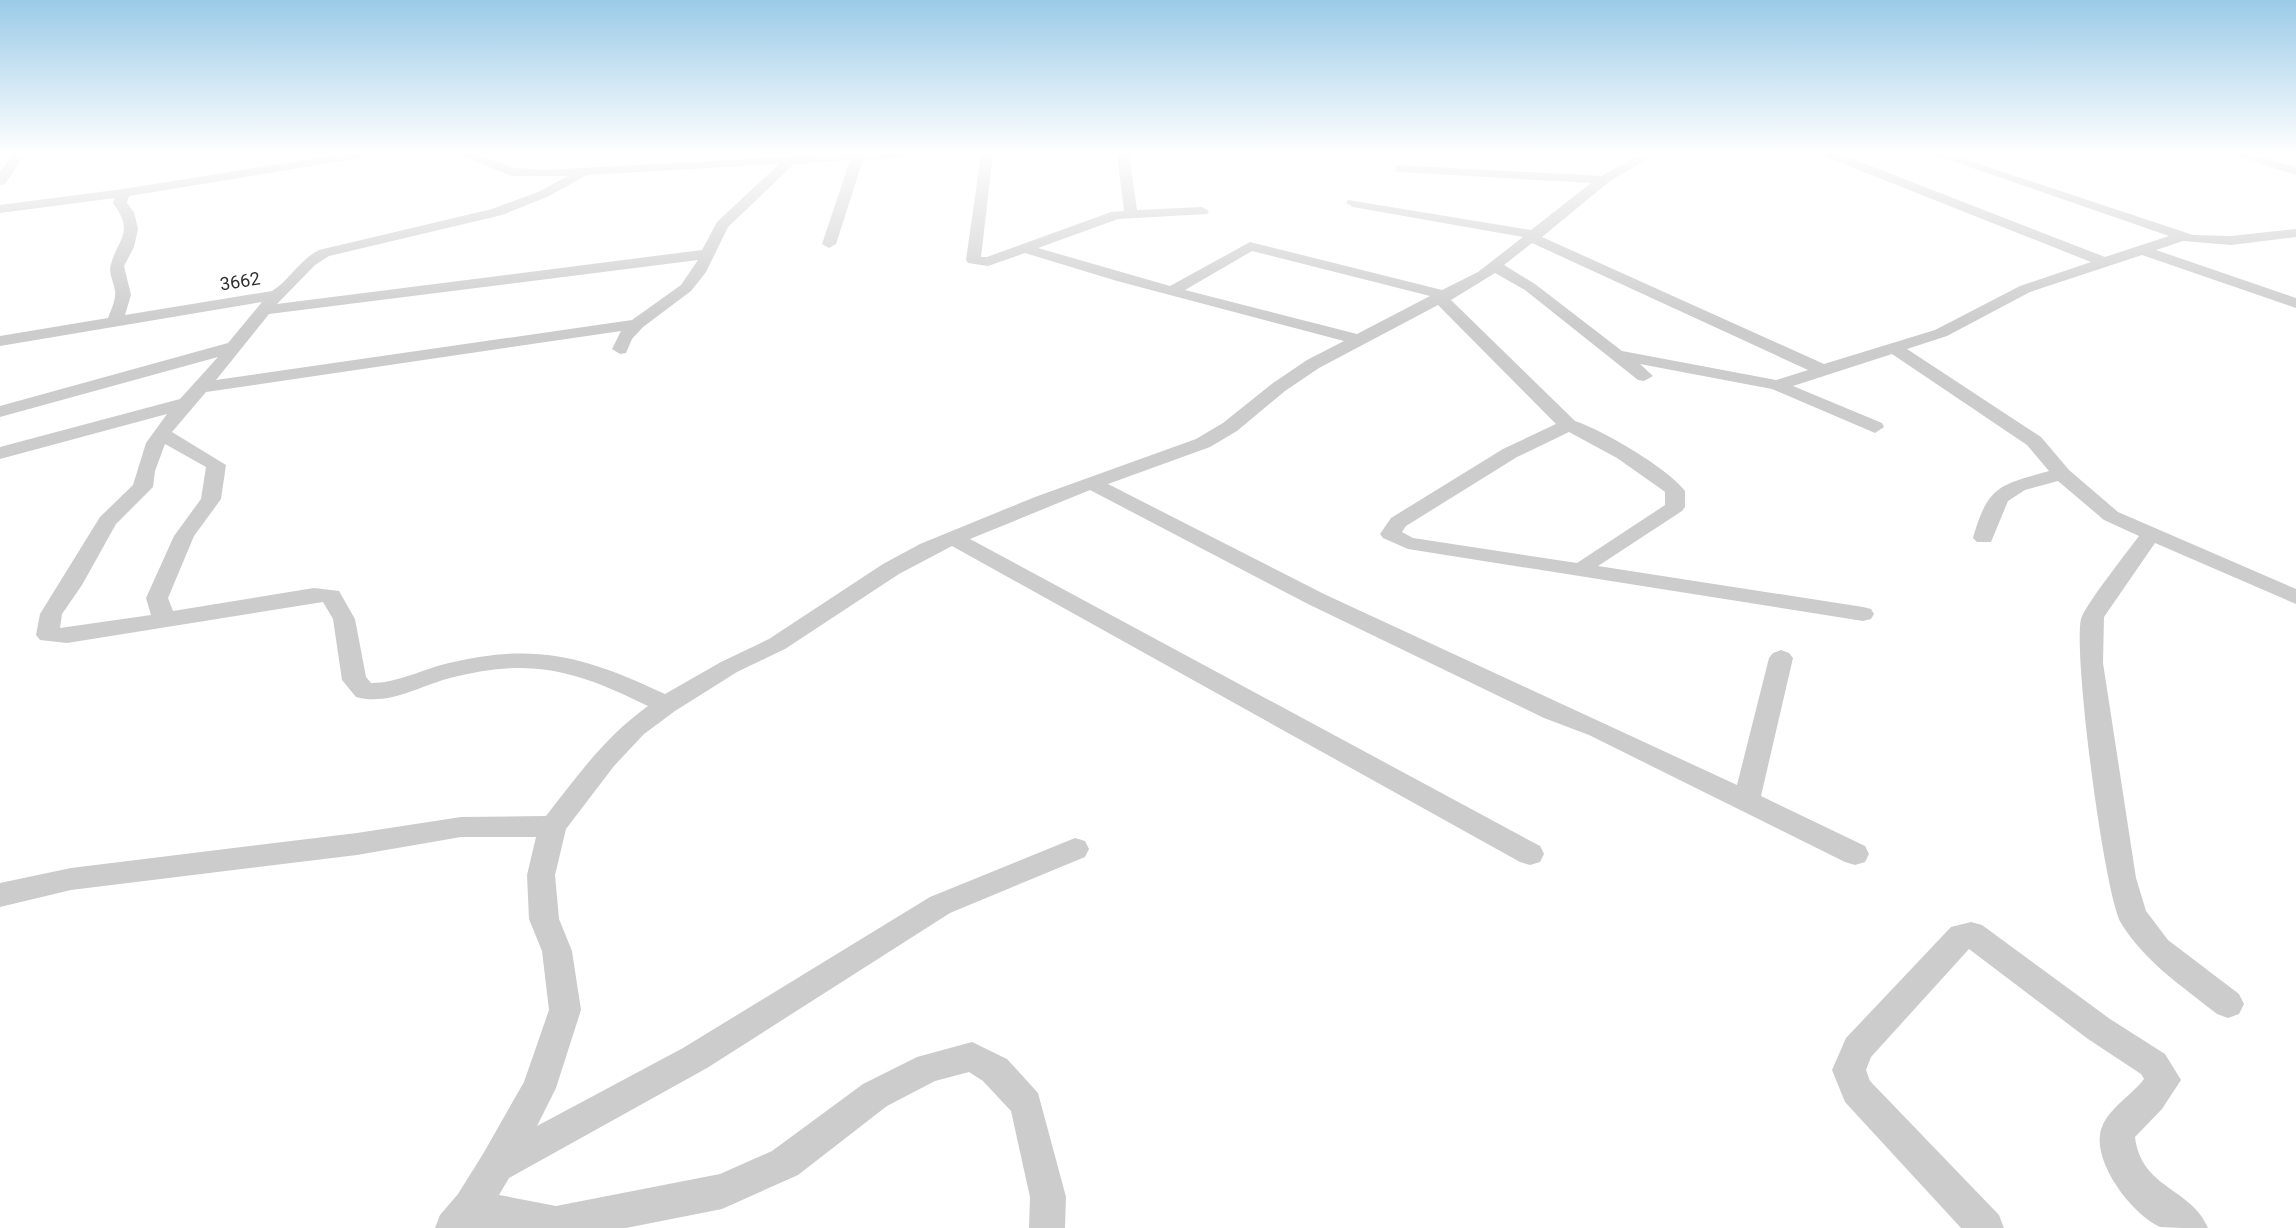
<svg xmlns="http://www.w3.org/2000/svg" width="2296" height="1228" font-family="Roboto,sans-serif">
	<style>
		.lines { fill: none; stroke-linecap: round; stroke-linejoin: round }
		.minor { fill: #ccc; fill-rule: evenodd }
		.labels { text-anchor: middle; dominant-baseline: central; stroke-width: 7; stroke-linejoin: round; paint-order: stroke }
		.far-street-label { font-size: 18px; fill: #2f2f2f; stroke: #fff }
	</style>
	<rect width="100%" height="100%" fill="#fff"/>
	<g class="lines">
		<path class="minor" d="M13 154H25L5 184 0 185V172Z
			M342 154H367L361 158 129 196 127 203 134 212 138 229 134 247 124 266 131 295 125 315 272 291C290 280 299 260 319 250L492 209 538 192 568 176H512L464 157 462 154H477L514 168 543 170 843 154H905L899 158 863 160 836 244 829 248 822 244 850 160 794 164 728 227 706 272 691 291 643 327 632 339 626 353 620 354 612 349 621 331 206 392 172 432 226 465 221 499 194 536 168 598 173 611 314 588 339 591 355 619 366 677 371 683C398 683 423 669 449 663 536 642 586 657 665 694L721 662 769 639 883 564 920 544 1035 497 1196 439 1223 423 1273 383 1307 360 1344 341 1117 281 1025 253 988 266 968 263 966 260 981 154H993L981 257H987L1111 212 1124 211 1117 154H1129L1137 210 1202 207 1209 211 1207 214 1118 219 1038 248 1170 286 1250 242 1442 290 1478 272 1523 237 1353 207 1346 203 1348 200 1531 230 1591 183 1400 172 1396 171V165L1601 176 1642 154H1656L1610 181 1542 237 1824 364 1935 330 2020 286 2091 262 1826 157 1824 154H1840L2105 257 2169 236 1932 154H1949L2193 235 2231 236 2296 229V237L2231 245 2183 241 2156 250 2296 298V308L2142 255 2030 292 1947 336 1907 349 2041 437 2069 470 2118 512 2296 589V604L2155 543 2104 617 2103 663 2136 878 2146 911 2168 940 2239 994 2244 1004 2239 1014 2228 1018 2217 1014C2182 986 2145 962 2121 923 2104 893 2073 654 2081 619 2085 605 2128 551 2139 536L2104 520 2058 481 2025 490 2008 501 1991 542H1977L1973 538C1988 485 2000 485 2049 471L2027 445 1892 354 1793 386 1882 423 1884 427 1875 433 1772 389 1640 364 1653 376 1644 381 1638 380 1525 290 1495 273 1451 300 1575 421C1602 430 1668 468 1685 491V507L1682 511 1598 566 1863 607 1871 609 1874 614 1871 619 1863 621 1408 549 1383 538 1380 534 1391 518 1503 449 1556 424 1438 305 1319 368 1285 391 1237 431 1210 447 1108 484 1324 594 1737 785 1769 658 1773 653 1781 650 1789 653 1793 658 1761 796 1865 846 1869 854 1865 862 1855 865 1845 862 1589 735 1544 718 1308 604 1090 490 970 539 1540 846 1544 854 1540 862 1530 865 1520 862 952 546 899 574 785 649 737 672 675 711 644 734 614 766 566 829 555 875 559 919 572 951 581 1010 556 1088 537 1126 683 1048 930 897 1075 838 1085 841 1089 849 1085 857 950 913 707 1068 509 1178 499 1195 556 1206 720 1174 772 1151 863 1084 917 1057 972 1042 1007 1059 1038 1093 1066 1197 1065 1228H1029L1030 1197 1011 1111 983 1081 969 1072 935 1081 887 1106 798 1175 722 1209 626 1228H435L440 1215 458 1194 483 1154 524 1082 549 1010 542 951 529 919 527 875 536 837H461L357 855 71 890 0 907V883L71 868 357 833 461 817 546 816C577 776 606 736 648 706 575 670 531 657 450 678 420 686 388 706 356 697L342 680 333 619 323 602 67 643 40 640 36 635 40 614 100 517 133 485 146 443 167 414 0 459V447L180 399 218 357 0 417V406L228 343 262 302 0 346V336L108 318C111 310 116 300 115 291 114 283 108 272 111 264 118 238 135 233 113 203L115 198 0 213V205L123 189ZM779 164 717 222 702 250 277 304 315 265 329 256 502 215 547 197 587 175ZM1532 243 1808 370 1776 380 1622 351 1535 284 1504 265ZM1252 251 1430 296 1357 334 1185 290ZM698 260 681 285 632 320 216 380 269 314ZM1569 432 1617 458 1661 489 1665 492V505L1577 563 1413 538 1402 532 1406 526 1517 457ZM165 444 206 467 201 499 174 536 146 598 151 615 60 628 62 614 82 585 116 524 153 487 155 471Z
			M2232 154H2249L2296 167V175Z
			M1971 922 1982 925 2110 1019 2165 1054 2181 1080 2162 1109 2135 1137C2141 1189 2192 1188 2208 1228 2195 1228 2172 1228 2160 1227 2132 1215 2089 1159 2102 1127 2109 1108 2132 1095 2144 1079L2141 1074 2088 1039 1969 949 1871 1057 1866 1070 1870 1081 1999 1215 2004 1228H1961L1845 1102 1832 1070 1846 1038 1951 927Z"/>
	</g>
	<linearGradient id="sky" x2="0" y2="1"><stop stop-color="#9bcbe8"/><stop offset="0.47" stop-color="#fff"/><stop offset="1" stop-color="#fff" stop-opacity="0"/></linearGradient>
	<rect width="2296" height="325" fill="url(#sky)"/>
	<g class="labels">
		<g class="far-street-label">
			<text transform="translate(240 281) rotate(-9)">3662</text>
		</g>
	</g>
</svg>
